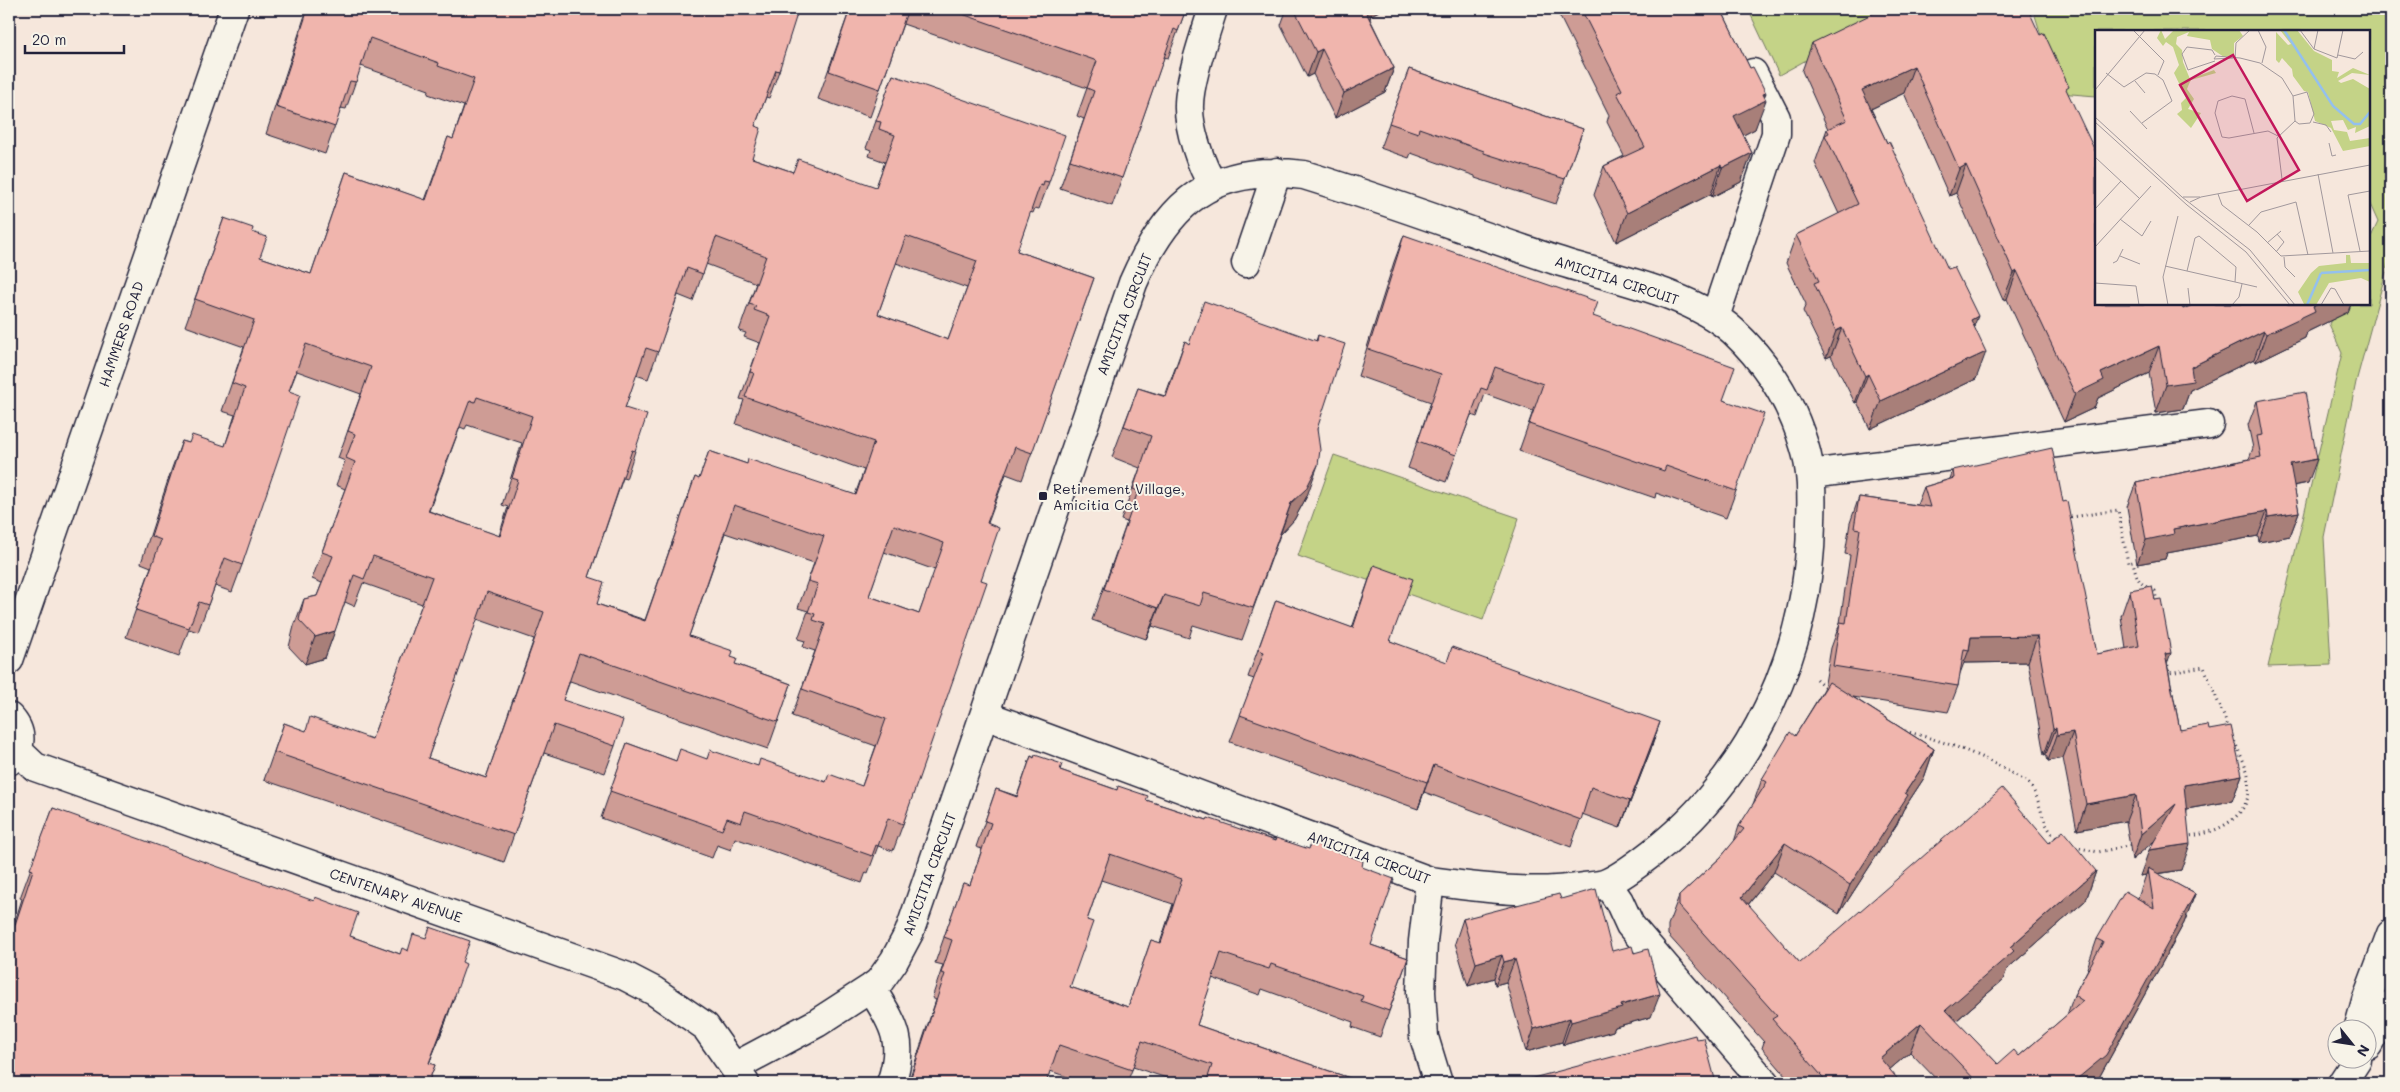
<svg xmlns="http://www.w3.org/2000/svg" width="2400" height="1092" font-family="Mali,sans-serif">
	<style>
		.green { fill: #c4d387; stroke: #737a61 }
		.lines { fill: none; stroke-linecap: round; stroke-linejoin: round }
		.minor-casing { stroke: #22223b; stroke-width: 31 }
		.path { stroke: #22223b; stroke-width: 3; stroke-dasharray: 1 4; stroke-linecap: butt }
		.minor { stroke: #f7f3e8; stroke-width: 28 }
		.wall { fill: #ce9c95; stroke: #22223b; fill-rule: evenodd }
		.shaded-wall { fill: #a87f79; stroke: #22223b }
		.building { fill: #f0b5ad; stroke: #22223b; fill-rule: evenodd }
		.poi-dot { fill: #22223b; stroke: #f7f3e8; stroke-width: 2 }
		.labels { text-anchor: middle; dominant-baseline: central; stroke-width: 4; stroke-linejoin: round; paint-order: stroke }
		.street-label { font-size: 14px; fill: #22223b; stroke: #f7f3e8 }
		.poi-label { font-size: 14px; fill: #22223b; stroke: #f7f3e8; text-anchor: start }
		.inset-river { fill: none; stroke: #94c0ed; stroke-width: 2.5 }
		.inset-road { fill: none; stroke: #a1989c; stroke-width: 1 }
		.view { fill: #c2185b; fill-opacity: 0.15; stroke: #c2185b; stroke-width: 2.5 }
		.inset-edge { fill: none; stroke: #22223b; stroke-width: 2.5 }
	</style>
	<rect width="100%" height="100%" fill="#f6e7dc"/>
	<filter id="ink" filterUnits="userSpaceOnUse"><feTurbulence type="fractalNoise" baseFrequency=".02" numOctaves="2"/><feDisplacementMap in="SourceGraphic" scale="10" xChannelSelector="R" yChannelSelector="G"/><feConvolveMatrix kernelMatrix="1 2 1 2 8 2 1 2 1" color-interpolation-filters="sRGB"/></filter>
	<g filter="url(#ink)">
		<path class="green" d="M1748 9H1899L1779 75Z
			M2033 9H2391V253L2356 382 2324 537 2331 665 2268 667 2342 353 2329 324 2339 304H2369V241L2378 222 2369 202V31H2096V96L2059 93Z
			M1334 455 1519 518 1483 620 1298 556Z"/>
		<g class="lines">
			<g class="minor-casing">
				<path id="minor" d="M1213 9C1205 34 1189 81 1189 105 1188 128 1201 166 1213 185
					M1246 263 1277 172
					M1715 317 1776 134V118L1753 73
					M1810 474 2209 424
					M9 660 234 9
					M9 717C23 731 23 748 9 761
					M18 751 35 767 625 976 654 991 705 1026 745 1083
					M1430 881 1423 941 1421 992 1424 1037 1438 1083
					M1607 884 1619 901 1630 925 1765 1083
					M871 988C893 1024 906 1040 891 1083
					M2358 1030 2366 1001 2391 934
					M2368 1045 2391 1005
					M734 1067 817 1023 871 988 879 982 894 961 909 933 1133 283C1168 202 1213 163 1304 175 1389 201 1471 232 1555 260 1610 278 1690 292 1733 331 1766 362 1791 401 1804 445 1812 470 1812 496 1811 522 1810 649 1753 775 1652 853 1639 863 1624 875 1609 882 1602 886 1592 886 1584 887 1531 895 1483 888 1430 881L985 715
					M2342 1083 2357 1060"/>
			</g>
			<path class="path" d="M2066 518 2118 510 2128 563 2133 562C2137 579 2138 584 2155 591L2157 604
				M2167 660 2169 673 2204 667 2229 729
				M1816 679 1826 688
				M1905 731C1942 741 1975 752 2008 771 2014 775 2023 778 2028 783 2043 799 2038 823 2058 839
				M2186 836C2218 835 2257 814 2248 775 2246 764 2238 751 2234 740
				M2075 847 2098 852 2132 845"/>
			<use href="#minor" class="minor"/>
		</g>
		<path class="wall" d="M307 9H791L779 71 769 98 766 97 755 126 752 158 793 172 876 187 885 162 869 156 871 150 866 148 893 75 1049 182 1039 209 1035 208 1033 213 1030 212 1017 251 1094 278 1022 480 1006 474 988 523 981 580 903 824 893 851 878 846 868 873 866 872 862 883 735 838 731 850 717 845 712 858 601 818 627 743 676 761 707 759 758 766 826 782 862 786 876 746 792 716 815 651 803 647 805 641 798 639 808 611 798 608 814 563 725 533 689 636 731 657 735 664 791 684 768 749 570 681 563 700 615 746 605 773 544 753 504 862 264 780 284 723 305 731 372 739 422 604 363 583 354 606 345 602 325 658 305 664 289 647 294 626 304 599 317 596 322 583 312 579 345 489 336 485 345 461 338 458 361 394 297 371 289 391 242 565 232 592 215 586 198 632 189 629 179 656 126 637 151 567 141 563 172 468 182 441 189 443 225 446 235 415 222 411 244 347 185 326 224 218 252 232 260 257 311 274 346 172 425 200 448 137 453 139 464 106 428 94 429 90 361 66 346 109 341 108 325 154 266 134ZM896 263 967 288 948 340 878 314ZM706 264 756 283 739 331 746 333 744 337 760 343 740 399 744 400 736 424 864 470 855 495 747 464 709 451 699 479 695 477 645 620 597 604 589 577 623 478 626 479 635 451 625 408 636 375 648 379 678 295 693 301ZM467 425 522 443 502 505 508 507 499 536 429 511 460 427 465 429ZM884 552 935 570 919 614 869 596ZM477 619 534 639 486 778 428 758Z
			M850 9H1186L1168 58 1164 57 1112 206 1060 188 1084 119 1077 116 1087 88 903 24 870 117 818 99Z
			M1283 9H1383L1371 15 1370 19 1394 68 1385 92 1335 118 1313 74 1307 77 1281 25 1285 14Z
			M1556 9H1721L1764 97 1755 129 1743 135 1752 153 1741 182 1712 197 1711 194 1616 242 1594 195 1604 166 1624 156 1607 122 1609 115Z
			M1812 43 2067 92 2096 304 2183 309 2195 304H2351L2348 312 2307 332 2305 338 2256 362 2254 359 2190 390 2183 409 2156 413 2149 373 2098 398 2094 408 2064 422 2007 299 2003 300 1956 193 1949 196 1904 93 1871 109 1974 326 1976 379 1870 429 1857 402 1855 403 1831 356 1826 358 1803 311 1806 304 1786 263 1796 235 1839 214 1815 163 1827 129H1828L1802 71Z
			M1409 69 1583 129 1556 204 1475 178V176L1411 153 1409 158 1380 148Z
			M1404 235 1593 316 1723 400 1736 491 1726 518 1656 493 1655 498 1519 451 1533 411 1485 394 1477 417 1471 415 1446 482 1408 468 1431 402 1358 376 1394 262Z
			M1318 335 1317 429 1307 496 1294 520 1280 535 1242 640 1193 625 1189 638 1152 626 1146 639 1092 620 1127 522 1121 520 1140 468 1112 457 1138 388 1165 396 1185 341 1189 344 1316 341Z
			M2257 401 2308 483 2294 486 2299 512 2290 536 2259 542 2258 536 2167 553 2165 559 2137 564 2127 507 2136 482 2249 459 2253 448 2248 425Z
			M1953 470 2063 502 2097 654 2126 649 2121 616 2130 590 2167 663 2180 730H2209L2242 775 2232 801 2187 809 2181 870 2158 874 2195 894 2184 923 2096 1083H1940L1910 1052 1889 1070 1901 1083H1792L1762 1048 1764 1042 1668 935V925L1679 896 1721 857 1734 842 1739 826 1752 807 1762 779 1795 736 1824 689 1831 648 1840 623 1850 555 1845 554 1850 523 1859 497 1917 505 1924 487 1950 479ZM2028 662 2044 755 2046 754 2048 761 2063 758 2077 830 2126 821 2132 860 2155 839 2140 876 2146 875 2138 898 2097 939 2087 968 2088 969 2074 995 2067 1015 2019 1056 1998 1064 1956 1021 2003 980 2007 969 2086 900 2096 871 2049 843 1800 963 1748 905 1774 872 1839 914 1897 824 1903 810 1924 778 1934 749 1853 697 1948 712 1958 686 1959 676 1964 663Z
			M1374 565 1390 641 1651 749 1620 828 1582 814 1571 847 1424 792 1418 809 1230 742 1254 679 1248 677 1276 600 1352 628Z
			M1031 756 1060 770 1146 800 1207 820 1362 867 1371 945 1408 958 1380 1037 1352 1027 1353 1022 1262 989 1260 995 1212 978 1197 1025 1364 1083H1182L1133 1067 1127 1083H1086L1050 1071 1046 1083H908L936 1000 932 998 943 965 935 963 963 883 970 885 982 849 976 847 996 789 1017 796ZM1101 880 1173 904 1160 943 1151 940 1128 1007 1070 987 1087 920Z
			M53 808 350 936 400 954 407 950 462 962 445 1024 429 1063 435 1065 428 1083H9V940L22 899 20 898Z
			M1561 899 1612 951 1651 1017 1615 1027 1613 1031 1563 1045 1562 1042 1526 1052 1506 982 1495 985 1494 978 1468 986 1455 943 1463 919Z"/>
		<path class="shaded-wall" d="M1363 9H1383L1371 15 1365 32Z
			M1322 49 1313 74 1307 77 1316 52Z
			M1914 66 1904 93 1852 118 1862 90Z
			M1394 68 1385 92 1335 118 1344 93Z
			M1766 93 1762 102 1766 100 1755 129 1724 145 1734 116Z
			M1752 153 1741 182 1712 197 1722 168Z
			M1721 165 1711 194 1616 242 1627 213Z
			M1966 165 1956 193 1949 196 1959 169Z
			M2017 271 2007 299 2003 300 2014 273Z
			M2318 304H2351L2348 312 2307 332 2305 338 2256 362 2266 334Z
			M1978 316 1967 344 1971 320Z
			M1842 328 1831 356 1826 358 1836 331Z
			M2264 331 2254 359 2190 390 2183 409 2156 413 2166 385 2191 367Z
			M2159 346 2149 373 2098 398 2094 408 2064 422 2075 394 2101 373Z
			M1986 352 1976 379 1870 429 1881 401Z
			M1868 374 1857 402 1855 403 1865 376Z
			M2317 459 2308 483 2281 488 2290 464Z
			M1318 465 1307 496 1294 520 1280 535 1291 503Z
			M2267 511 2258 536 2167 553 2165 559 2137 564 2146 540 2173 529Z
			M2299 512 2290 536 2259 542 2268 517Z
			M1164 595 1152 626 1146 639 1158 608Z
			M335 631 325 658 305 664 315 637Z
			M2037 636 2028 662 1964 663 1969 650 1971 637Z
			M2171 653 2161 679 2165 654Z
			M1660 722 1651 749 1620 828 1630 801Z
			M2056 728 2046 754 2044 755 2053 729Z
			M2073 732 2063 758 2048 761 2057 735Z
			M1934 749 1924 778 1903 810 1897 824 1839 914 1850 885 1905 793Z
			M1434 765 1424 792 1418 809 1427 782Z
			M2242 775 2232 801 2175 811 2184 785Z
			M2136 795 2126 821 2077 830 2086 804Z
			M2176 804 2167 830 2132 860 2141 834Z
			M1785 843 1774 872 1731 926 1742 897Z
			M2190 844 2181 870 2149 875 2148 868 2146 875 2140 876 2149 850Z
			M2096 871 2086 900 2007 969 2003 980 1935 1039 1946 1010 2010 947Z
			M2195 894 2184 923 2096 1083H2072Z
			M1502 955 1494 978 1468 986 1476 963Z
			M1515 959 1506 982 1495 985 1504 962Z
			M1660 994 1651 1017 1615 1027 1613 1031 1563 1045 1571 1022 1621 1005Z
			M455 995 445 1024 421 1083 429 1063Z
			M1570 1018 1562 1042 1526 1052 1534 1029Z
			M1921 1023 1910 1052 1874 1083 1880 1058Z"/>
		<path class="building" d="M308 9H791L798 11 779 71 776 70 755 126 761 128 752 158 793 172 798 159 876 187 895 135 879 129 881 122 876 121 893 75 1065 135 1049 182 1044 181 1043 186 1040 185 1017 251 1094 278 1032 453 1015 447 987 523 999 528 981 580 987 582 903 824 888 818 878 846 876 845 872 856 745 811 741 823 727 818 722 830 610 791 627 743 676 761 680 749 707 759 710 750 758 766 760 759 826 782 829 774 862 786 886 719 802 689 825 624 813 620 815 614 808 612 818 584 808 581 824 536 734 505 689 636 733 651 731 657 737 659 735 664 791 684 778 722 579 653 563 700 623 720 615 746 554 725 514 835 274 752 284 723 306 731 310 717 372 739 432 577 373 556 364 579 354 575 335 631 315 637 299 620 304 599 317 596 333 556 322 552 355 462 346 458 355 434 348 431 371 367 306 344 289 391 300 395 242 565 225 558 208 605 199 602 189 628 136 610 161 540 151 536 182 441 189 443 192 435 225 446 245 388 232 383 254 320 195 299 224 218 253 228 252 232 267 237 260 257 311 274 346 172 426 200 448 137 453 139 474 79 438 66 439 63 370 38 356 82 350 81 335 127 276 107ZM906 236 977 261 948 340 878 314ZM716 237 766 256 749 304 756 306 754 310 770 316 750 372 754 373 745 397 874 442 856 495 748 459 747 464 709 451 699 479 695 477 645 621 597 604 604 582 589 577 632 450 635 451 647 415 625 408 646 348 658 352 687 268 703 274ZM477 397 532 416 512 478 518 480 500 536 428 511 470 400 475 402ZM894 525 944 543 919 614 869 596ZM487 592 544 612 486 778 428 758Z
			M850 9H908L880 89 829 71Z
			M948 9H1186L1178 31 1174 29 1122 178 1070 160 1094 91 1087 88 1097 61Z
			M1294 9H1371L1366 12 1394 68 1344 93 1322 49 1316 52Z
			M1581 9H1721L1750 68 1753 67 1766 93 1763 94 1766 100 1734 116 1752 153 1722 168 1721 165 1627 213 1604 166 1645 147 1617 93 1622 90Z
			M1882 9H2028L2040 35 2044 33 2069 87 2066 89 2096 153V304H2181L2183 309 2195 304H2318L2313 306 2315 311 2266 334 2264 331 2191 367 2193 381 2166 385 2159 346 2101 373 2104 380 2075 394 2017 271 2014 273 1966 165 1959 169 1914 66 1862 90 1887 143 1889 141 1948 269 1954 267 1978 316 1971 320 1986 352 1881 401 1868 374 1865 376 1842 328 1836 331 1814 283 1819 281 1796 235 1858 204 1825 135 1829 133 1827 129 1847 120 1812 43Z
			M1409 69 1583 129 1565 179 1484 153V151L1419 128 1418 133 1389 123Z
			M1404 235 1598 302 1593 316 1735 367 1723 400 1764 414 1736 491 1666 466 1664 471 1529 424 1543 384 1495 367 1487 390 1481 388 1456 455 1418 441 1441 374 1368 349Z
			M1204 301 1317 341 1318 335 1345 344 1317 429 1320 450 1318 465 1306 489 1291 503 1253 608 1204 593 1200 606 1164 595 1158 608 1104 589 1138 491 1133 489 1151 436 1124 426 1138 388 1166 397 1185 341 1189 344Z
			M2305 392 2317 459 2290 464 2299 512 2268 517 2267 511 2173 529 2174 534 2146 540 2136 482 2261 457 2257 436 2263 435 2257 401Z
			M2052 448 2063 502 2067 501 2097 654 2139 646 2130 590 2152 586 2155 600 2161 599 2171 653 2165 654 2180 730 2208 725 2209 730 2231 726 2242 775 2184 785 2190 844 2149 850 2176 804 2141 834 2136 795 2086 804 2073 732 2057 735 2056 728 2053 729 2037 636 1971 637 1969 650 1964 649 1958 686 1833 666 1840 622 1846 623 1860 529 1854 528 1859 497 1930 507 1924 487 1954 478 1953 470Z
			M1374 565 1413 579 1390 641 1447 662 1452 647 1660 722 1630 801 1591 787 1581 820 1434 765 1427 782 1240 715 1264 652 1258 650 1276 600 1353 628Z
			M1829 682 1934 749 1905 793 1908 795 1850 885 1785 843 1742 897 1800 963 2002 788 2049 843 2063 831 2096 871 2010 947 2014 951 1946 1010 1998 1064 2014 1050 2019 1056 2083 1001 2074 995 2103 942 2097 939 2125 891 2154 908 2148 868 2195 894 2106 1055 2072 1083H1978L1921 1023 1880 1058 1901 1083H1828L1772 1019 1777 1016 1679 906V896L1721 857 1744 829 1739 826 1767 782 1762 779 1790 732 1795 736Z
			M1035 755 1062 764 1060 770 1117 790 1118 786 1148 796 1146 800 1207 820 1208 818 1275 841 1276 838 1309 849 1311 842 1363 861 1362 867 1394 879 1371 945 1408 958 1389 1011 1361 1001 1363 996 1271 964 1269 969 1221 953 1197 1025 1364 1083H1206L1212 1065 1142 1041 1132 1070 1059 1045 1046 1083H909L945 974 941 973 952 940 944 937 963 883 970 885 991 823 985 821 996 789 1017 797 1031 756 1034 758ZM1110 854 1182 879 1161 943 1151 940 1128 1007 1070 987 1093 922 1087 920Z
			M53 808 314 901 315 897 358 913 350 936 400 954 402 948 408 951 413 934 426 938 430 927 470 941 462 962 466 964 455 995 429 1063 435 1065 428 1083H9V943L33 870 30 869Z
			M1596 889 1612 951 1632 946 1634 953 1648 949 1660 994 1621 1005 1622 1008 1571 1022 1570 1018 1534 1029 1515 959 1504 962 1502 955 1476 963 1463 919 1559 894 1561 899Z
			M1695 1035 1696 1039 1704 1038 1716 1083H1514Z"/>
	</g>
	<rect class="poi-dot" x="1038" y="491" width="10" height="10" rx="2.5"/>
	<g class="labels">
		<g class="street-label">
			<text transform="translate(1617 280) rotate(18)">AMICITIA CIRCUIT</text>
			<text transform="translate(1124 314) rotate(-69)">AMICITIA CIRCUIT</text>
			<text transform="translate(121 334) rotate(-71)">HAMMERS ROAD</text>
			<text transform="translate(1369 857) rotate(20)">AMICITIA CIRCUIT</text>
			<text transform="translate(929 874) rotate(-70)">AMICITIA CIRCUIT</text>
			<text transform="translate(396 895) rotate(19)">CENTENARY AVENUE</text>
		</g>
		<g class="poi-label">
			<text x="1053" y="488">Retirement Village,<tspan x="1053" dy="16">Amicitia Cct</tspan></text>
		</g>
	</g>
	<g transform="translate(2095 30)">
		<rect width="275" height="275" fill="#f6e7dc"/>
		<path d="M66 0 70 9 79 0H144L148 6 139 13V25L129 27 117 19 115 10 92 6 94 2 82 7 81 14 87 20 88 32 95 49 119 40 121 43 96 50 94 54 92 59 99 69 93 79 106 83 96 98 82 84 87 80 86 73 91 68 79 43 84 35 78 17 71 12 68 16 62 8ZM185 0H202L219 21 237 30V41L244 42 242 48 258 38 275 45 257 43 243 51 246 53 258 49 275 59V96L260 103 261 97 253 100 248 90 236 91 239 100 252 102 255 111 275 108V116L248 121 236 98 220 91 213 62 209 61 198 46 197 39 187 28 184 33 181 30V2L193 15 196 14ZM251 225H255L256 233H275V252L266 248 234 253 221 275 209 274 203 262 216 243 224 236 251 233Z" fill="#c4d387"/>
		<path class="inset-river" d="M189 0 238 76 259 94H265L275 82M226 243 275 240M212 275 226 243"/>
		<path class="inset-road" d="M38 0 69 31 63 45M163 0 171 17 167 33M205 0 219 19 242 28 248 0M219 19 223 0M243 25 260 29 268 22M138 28 119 29 121 26 145 28 165 33 187 48 198 66 200 91 182 108 187 149M140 28 141 13 155 0M120 31 93 40 87 24 92 17 117 20 120 25M11 43 29 57 51 43 60 44 68 50 77 71 47 93M40 51 50 63M0 60 50 0M198 66 212 62 219 84 215 93 204 94 200 91M35 81 52 99M0 87 87 167 155 220 200 275M0 92 92 175 151 222 195 275M218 92 231 95 236 102M159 103 150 69 137 66 123 71 120 83 127 107 134 108 173 101 183 106M234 113 237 126 241 125M0 127 44 168M223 144 238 223M123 164 127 175 162 202 186 226 275 221M88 167H105M95 172 106 167 275 135M0 179 26 151M25 189 47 206 56 191M154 195 166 182 201 172 213 225M172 213 186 201M0 217 56 156M265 221 253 165 275 161M181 222 189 212 182 204M25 226 45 234M189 227 190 237 200 247M18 233 22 231 28 219M70 236 162 257M92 241 100 208 104 206 141 237 140 252M0 253 41 256 44 275M93 258 95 275M73 275 68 247 83 186M137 275 144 267 147 254M226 275 236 258 240 259 249 275"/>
		<path class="view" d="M138 25 204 140 152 171 85 55Z"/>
		<rect width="275" height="275" class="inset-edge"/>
	</g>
	<rect width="2400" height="1092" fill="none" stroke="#f7f3e8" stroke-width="30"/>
	<rect x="15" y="15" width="2370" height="1062" fill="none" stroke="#22223b" stroke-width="2" filter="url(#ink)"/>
	<g transform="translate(2352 1044) rotate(120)"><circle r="24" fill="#f7f3e8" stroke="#a29fa3"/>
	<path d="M0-4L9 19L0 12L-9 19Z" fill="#22223b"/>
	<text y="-8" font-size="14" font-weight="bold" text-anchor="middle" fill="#22223b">N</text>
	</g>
	<path d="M25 45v8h99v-8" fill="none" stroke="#22223b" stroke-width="2.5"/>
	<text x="32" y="45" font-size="15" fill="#22223b" stroke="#f7f3e8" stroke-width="4" paint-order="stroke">20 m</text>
</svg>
